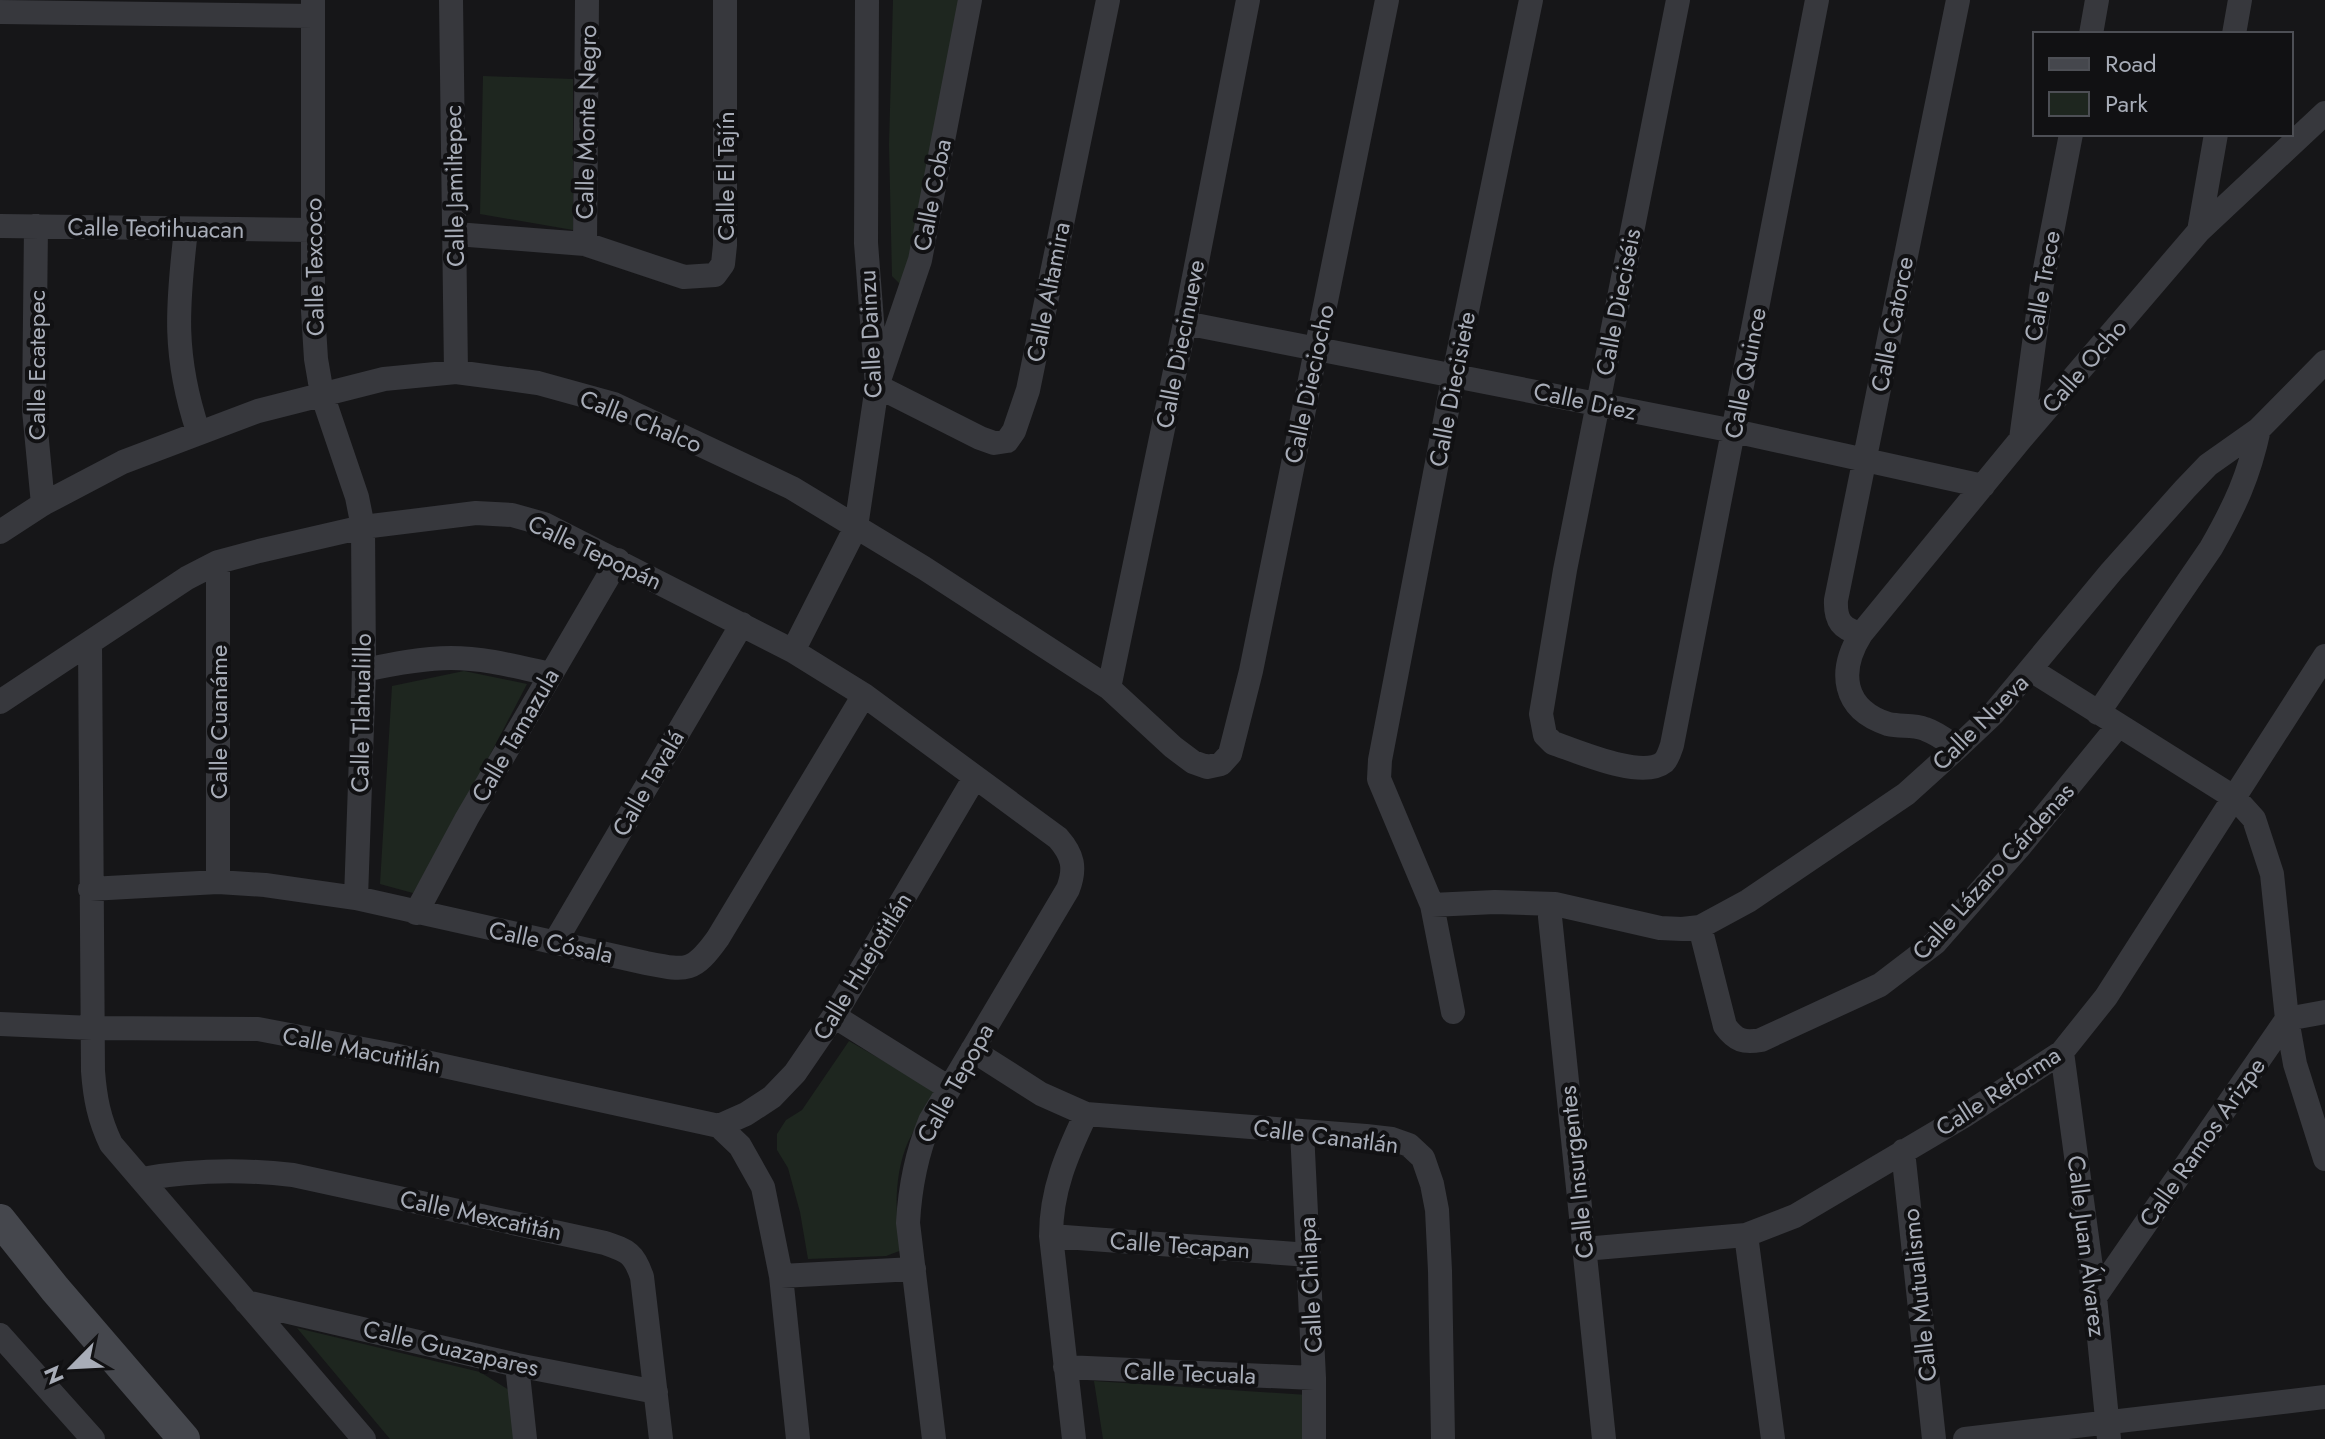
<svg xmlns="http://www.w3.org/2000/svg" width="2325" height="1439" font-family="Jost,sans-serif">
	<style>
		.green { fill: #1e261f }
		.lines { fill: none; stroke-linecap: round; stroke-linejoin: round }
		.street { stroke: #37383d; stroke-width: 24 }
		.secondary { stroke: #45474d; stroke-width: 32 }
		.labels { text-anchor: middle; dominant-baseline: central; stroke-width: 8; stroke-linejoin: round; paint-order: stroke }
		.street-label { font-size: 24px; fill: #a8adb8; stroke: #111113 }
	</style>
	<rect width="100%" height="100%" fill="#161618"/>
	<path class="green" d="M893 0H961L903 287 892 276 889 145Z
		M483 76 573 79V230L480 214Z
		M464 671 527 684 456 820 413 893 380 884 392 686Z
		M849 1041 936 1091C927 1108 916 1125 908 1142 894 1174 894 1217 902 1250L886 1256 808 1259 800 1212 788 1168 777 1150V1134L786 1120 802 1110Z
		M297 1328 480 1372 509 1390 515 1439H390Z
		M1094 1381 1308 1395 1306 1439H1103Z"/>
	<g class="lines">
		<path class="street" d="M313 0V311L316 359 322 394 357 497 363 527 364 670 356 898
			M451 0 456 372
			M970 0 920 260 877 386 980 438 994 443 1007 441 1014 431 1028 390 1108 0
			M1678 0 1565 570 1541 714 1545 735 1553 743C1577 751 1642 780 1664 762 1668 758 1670 751 1672 745L1817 0
			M0 12 313 16
			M2091 34 2097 0
			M2234 34 2240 0
			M0 226 312 230
			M36 226 34 410 43 504
			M186 230C177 307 173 356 198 431
			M2199 231 2216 134
			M456 234 585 244 684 277 715 275 723 264 725 245V0
			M585 244 587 0
			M1185 323 1734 431 1983 486
			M2021 439 2042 284 2071 134
			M0 532 43 504 123 462 258 411 384 379 456 372 538 383 614 404 792 488 924 568 1109 688 1173 747 1193 762 1207 767 1221 764 1230 754 1251 671 1387 0
			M218 562V882
			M1861 634C1842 629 1835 621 1836 600L1958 0
			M90 643 93 1071C95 1098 99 1119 111 1144L364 1439
			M793 651 856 527 877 386 866 243 867 0
			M364 670C392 664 422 658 451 658 485 658 518 667 550 674
			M2031 670 2235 798 2254 819 2272 874 2287 1019 2295 1064 2325 1159
			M1109 688 1185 323 1248 0
			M0 702 187 578 218 562 259 551 363 527 476 513 512 515 544 524 793 651 864 695 1058 838C1073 855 1076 868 1068 889L930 1121C916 1155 910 1186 908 1223L934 1439
			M2098 713 2211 548C2235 506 2249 476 2259 429
			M1957 748C1947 741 1937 733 1925 729 1913 724 1901 727 1888 724 1842 709 1838 671 1861 634L2021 439 2199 231 2325 113
			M90 889 218 882 265 885 356 898 646 963C687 971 693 973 718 938L864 695
			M1432 905 1495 902 1555 904 1660 928 1682 929 1700 927 1748 901 1906 794 1957 748 1993 714 2111 572 2185 489 2208 465 2259 429 2325 362
			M1551 905 1550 917 1604 1439
			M416 913 467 818 618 560
			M1700 927 1725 1026C1736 1041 1744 1043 1761 1040L1880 985 1935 943 2021 845 2118 726
			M555 942 742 624
			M1453 1012 1432 905 1379 779 1380 760 1454 374 1531 0
			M834 1016 949 1088
			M0 1024 92 1028 258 1029 389 1054 719 1126
			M972 1050 1041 1094 1086 1114 1366 1136 1392 1139 1409 1145 1423 1158 1432 1184 1437 1210 1440 1271 1443 1439
			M2062 1052 2095 1297 2109 1439
			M719 1126 746 1114 772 1097 795 1073 834 1016 975 777
			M719 1126 740 1146 763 1187 781 1276 798 1439
			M1302 1131 1314 1378V1439
			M1903 1151 1934 1439
			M142 1179C192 1170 241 1169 293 1175L605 1243C628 1251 634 1253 642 1277L661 1439
			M1746 1235 1773 1439
			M1051 1236 1309 1255
			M1584 1249 1746 1235 1795 1216 1964 1116 2062 1052 2106 997 2325 656
			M781 1276 914 1269
			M2095 1297 2287 1019 2325 1012
			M246 1302 517 1365 656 1392
			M0 1335 93 1439
			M517 1365 525 1439
			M1065 1367 1314 1378
			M1074 1439 1051 1236C1051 1190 1067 1154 1086 1114
			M1965 1439 2325 1397"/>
		<path class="secondary" d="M0 1220 55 1289 184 1439"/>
	</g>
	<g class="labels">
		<g class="street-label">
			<text transform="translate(586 122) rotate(-89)">Calle Monte Negro</text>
			<text transform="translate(725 176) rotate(-90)">Calle El Tajín</text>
			<text transform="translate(454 186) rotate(-91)">Calle Jamiltepec</text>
			<text transform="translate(932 195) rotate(-79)">Calle Coba</text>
			<text transform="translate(156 228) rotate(1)">Calle Teotihuacan</text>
			<text transform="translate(314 267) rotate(-91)">Calle Texcoco</text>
			<text transform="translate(2042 286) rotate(-80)">Calle Trece</text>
			<text transform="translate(1048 292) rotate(-79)">Calle Altamira</text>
			<text transform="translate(1618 302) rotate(-79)">Calle Dieciséis</text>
			<text transform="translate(1892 324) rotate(-79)">Calle Catorce</text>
			<text transform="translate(870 334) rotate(-93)">Calle Dainzu</text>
			<text transform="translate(1180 344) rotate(-79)">Calle Diecinueve</text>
			<text transform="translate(36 365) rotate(-90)">Calle Ecatepec</text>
			<text transform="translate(2084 366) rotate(-49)">Calle Ocho</text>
			<text transform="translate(1745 373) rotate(-79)">Calle Quince</text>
			<text transform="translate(1309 384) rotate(-78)">Calle Dieciocho</text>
			<text transform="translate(1452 389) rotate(-79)">Calle Diecisiete</text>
			<text transform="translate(1585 401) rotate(12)">Calle Diez</text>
			<text transform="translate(641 421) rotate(22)">Calle Chalco</text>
			<text transform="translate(595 552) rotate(25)">Calle Tepopán</text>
			<text transform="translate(361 713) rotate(-89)">Calle Tlahualillo</text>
			<text transform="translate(218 722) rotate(-90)">Calle Cuanáme</text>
			<text transform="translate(1980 722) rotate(-45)">Calle Nueva</text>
			<text transform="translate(515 735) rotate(-60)">Calle Tamazula</text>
			<text transform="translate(648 783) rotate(-60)">Calle Tavalá</text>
			<text transform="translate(1993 871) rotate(-48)">Calle Lázaro Cárdenas</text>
			<text transform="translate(551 942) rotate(12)">Calle Cósala</text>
			<text transform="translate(862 966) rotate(-59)">Calle Huejotitlán</text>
			<text transform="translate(362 1050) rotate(11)">Calle Macutitlán</text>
			<text transform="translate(955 1083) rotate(-61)">Calle Tepopa</text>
			<text transform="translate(1998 1091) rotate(-33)">Calle Reforma</text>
			<text transform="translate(1326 1136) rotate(7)">Calle Canatlán</text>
			<text transform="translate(2202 1142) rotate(-55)">Calle Ramos Arizpe</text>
			<text transform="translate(1576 1172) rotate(-96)">Calle Insurgentes</text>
			<text transform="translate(481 1215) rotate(12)">Calle Mexcatitán</text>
			<text transform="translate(1180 1245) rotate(4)">Calle Tecapan</text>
			<text transform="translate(2087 1246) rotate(83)">Calle Juan Álvarez</text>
			<text transform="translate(1310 1285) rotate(-93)">Calle Chilapa</text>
			<text transform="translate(1919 1295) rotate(-96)">Calle Mutualismo</text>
			<text transform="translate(451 1348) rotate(13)">Calle Guazapares</text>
			<text transform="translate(1190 1373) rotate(2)">Calle Tecuala</text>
		</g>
	</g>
	<rect x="2033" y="32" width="260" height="104" fill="#111113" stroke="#4d4f55" stroke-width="2"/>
	<rect x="2049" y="58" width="40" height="12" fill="#45474d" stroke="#4d4f55" stroke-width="2"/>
	<text x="2105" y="72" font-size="24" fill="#a8adb8">Road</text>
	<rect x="2049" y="92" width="40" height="24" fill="#1e261f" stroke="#4d4f55" stroke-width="2"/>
	<text x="2105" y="112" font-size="24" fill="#a8adb8">Park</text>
	<g transform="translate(72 1367) rotate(246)" stroke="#111113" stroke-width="6" paint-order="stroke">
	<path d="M0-6L14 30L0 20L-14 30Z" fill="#a8adb8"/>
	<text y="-12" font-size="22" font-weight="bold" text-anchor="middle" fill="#a8adb8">N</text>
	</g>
</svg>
